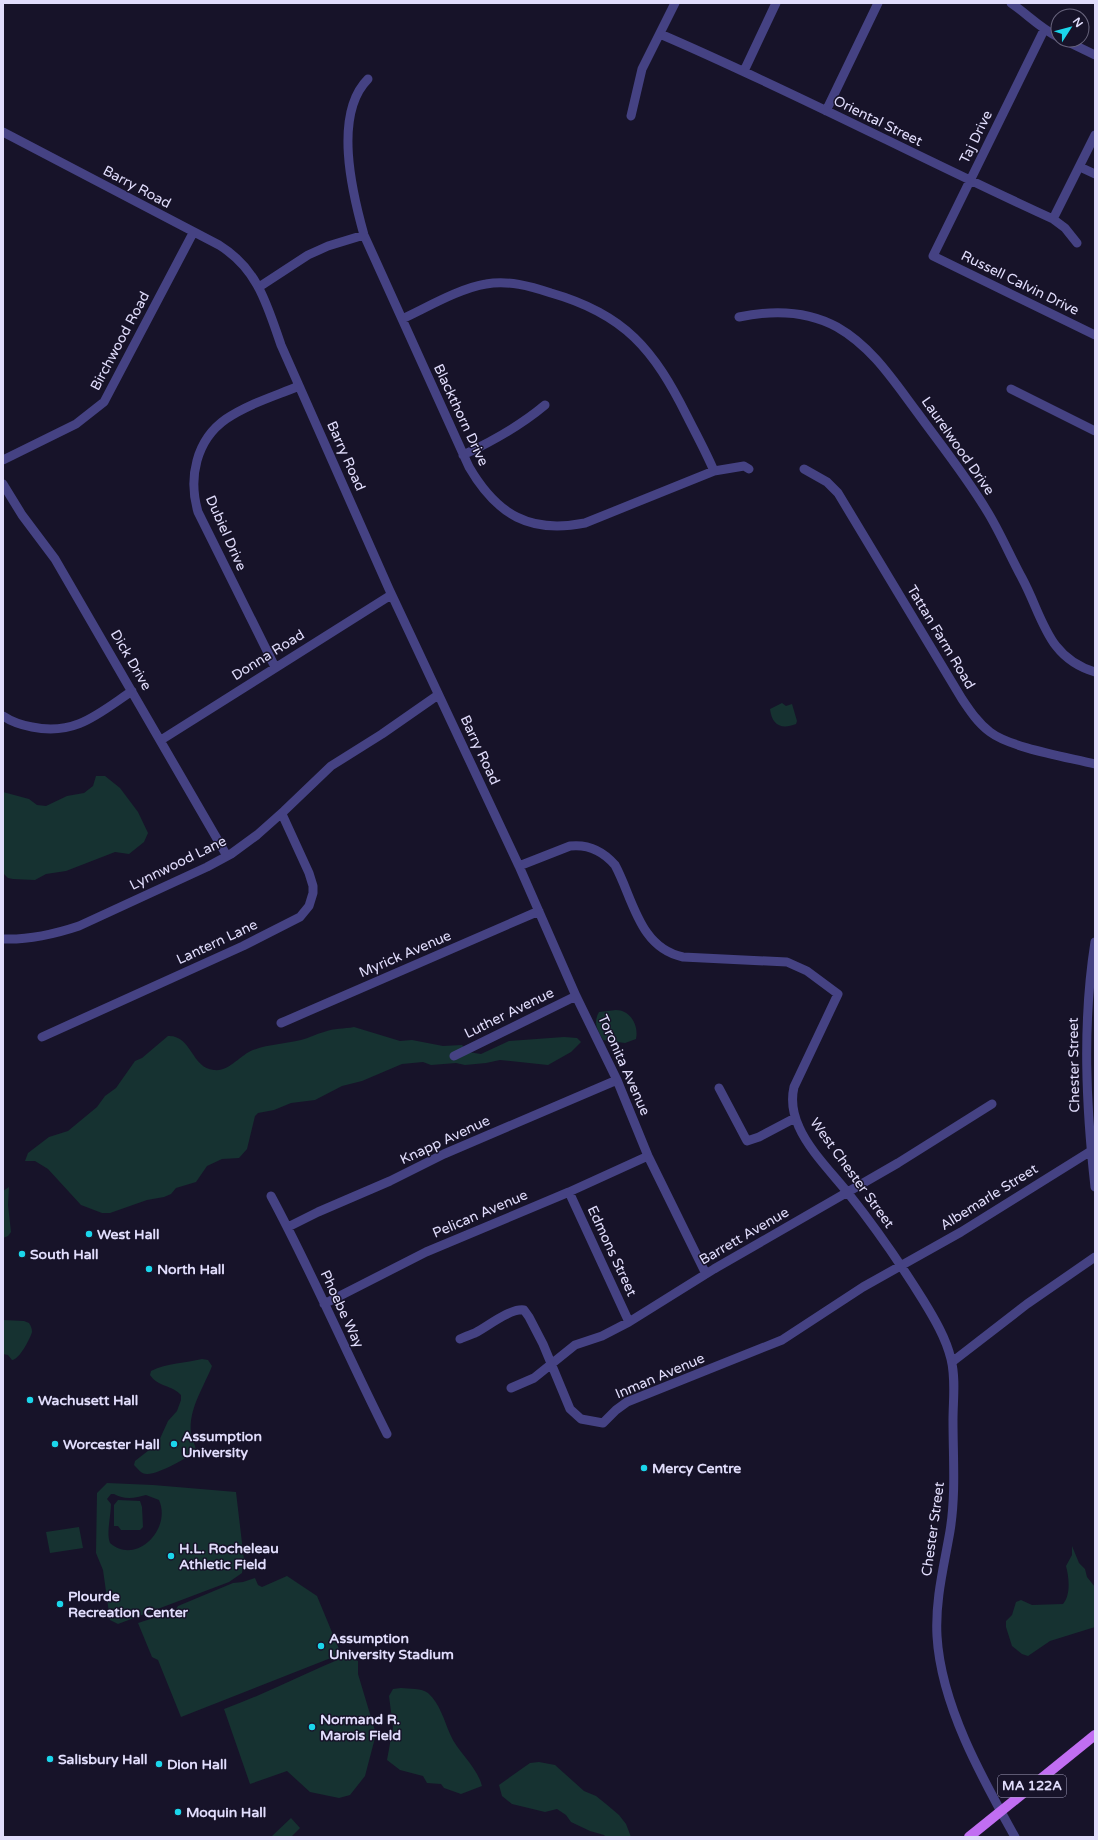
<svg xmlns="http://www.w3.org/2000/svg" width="1098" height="1840" font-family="'Varela Round',sans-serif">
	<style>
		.green { fill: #163231; fill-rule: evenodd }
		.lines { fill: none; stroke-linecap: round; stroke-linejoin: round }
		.street { stroke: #454283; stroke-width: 9 }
		.primary { stroke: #c16ef2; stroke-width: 10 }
		.poi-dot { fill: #1bd6eb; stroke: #171329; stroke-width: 1.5 }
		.labels { text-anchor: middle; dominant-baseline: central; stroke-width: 3; stroke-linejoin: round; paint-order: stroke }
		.shield { fill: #171329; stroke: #a4a0bd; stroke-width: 1 }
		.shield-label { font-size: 13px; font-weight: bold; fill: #e1ddfc }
		.street-label { font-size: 14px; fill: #e1ddfc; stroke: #171329 }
		.poi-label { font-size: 14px; font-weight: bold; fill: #e1ddfc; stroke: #171329; text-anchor: start }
	</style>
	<rect width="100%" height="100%" fill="#171329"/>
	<path class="green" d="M782 703 786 706 792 704 797 721 796 724C781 730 772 725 770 709Z
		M96 776H105L120 788 138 812 148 833 144 842 129 854 115 852 66 871 46 874 35 880 13 879 8 878 3 873V792L29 799 37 805 46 806 67 796 84 793 93 786Z
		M616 1010C630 1010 639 1025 636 1039L625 1043 603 1040C597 1029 593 1023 599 1012Z
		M354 1027 400 1041 412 1040 443 1046 462 1045 468 1052 481 1054 509 1041 564 1037 577 1038 581 1042 571 1052 548 1065 500 1060 486 1063 465 1065 456 1063 431 1065 423 1062 402 1064 362 1081 342 1086 315 1100 291 1103 274 1110 258 1113 255 1116 247 1149 239 1158 222 1159 207 1166 196 1182 176 1188 171 1194 164 1197 147 1200 110 1213H102L81 1205 48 1169 35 1161H25L28 1153 49 1137 68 1131 97 1107 105 1096 116 1088 135 1061 142 1058 168 1036C192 1035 191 1068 214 1070 229 1072 240 1055 253 1050 269 1044 285 1044 301 1040 309 1038 316 1034 324 1032 334 1028 344 1029 354 1027Z
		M9 1187 8 1205 11 1232 8 1236 3 1238V1191Z
		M3 1320 24 1321 29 1323C31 1326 32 1329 32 1332 30 1339 19 1360 12 1360L8 1355 3 1354Z
		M202 1359 208 1360 212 1366C203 1389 188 1409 191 1435 192 1440 195 1444 196 1450 191 1457 156 1475 147 1474 141 1474 138 1469 134 1465L135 1461 158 1443 168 1421 177 1411 181 1400V1395C172 1385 158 1387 150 1375L151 1371C167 1363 186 1363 202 1359Z
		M107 1483 153 1485 236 1492 244 1560 242 1573 229 1582 118 1624 110 1620 103 1570 96 1553 97 1493ZM111 1494H114C124 1500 136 1498 146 1495L159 1500C172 1529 136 1566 110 1543 106 1533 111 1516 111 1504L107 1499Z
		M118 1500 140 1501 142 1507 143 1527 140 1530H121L118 1526H114V1505Z
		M79 1527 83 1548 50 1553 46 1532Z
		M1072 1546 1079 1563 1085 1569 1087 1577 1095 1587V1627L1050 1641 1028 1656 1022 1654 1012 1646 1006 1627V1621L1012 1615 1016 1602 1021 1600 1032 1605 1063 1604C1071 1595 1069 1577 1066 1566L1072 1555Z
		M287 1576 317 1596 341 1654 181 1717 158 1660 152 1657 138 1623 175 1611 178 1606 233 1583 243 1582 255 1578 258 1585 262 1587Z
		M347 1656 358 1661V1674L376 1734 365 1776 350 1795 339 1798 310 1792 287 1771 250 1784 224 1709C266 1694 305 1673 347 1656Z
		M401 1688C409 1689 422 1688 428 1693 440 1704 444 1720 450 1734 458 1753 477 1766 482 1786L461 1794 444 1788 441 1784 427 1783 423 1776 400 1770 387 1760 393 1727 389 1696 393 1689Z
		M539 1762 555 1765 584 1791 596 1796 606 1804 619 1815 626 1824 631 1837H606L604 1835 590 1831 571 1822 566 1815 557 1809 545 1812 512 1804 502 1796 499 1785 530 1763Z
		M291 1818 300 1828 291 1837H271Z"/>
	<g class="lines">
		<path class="street" d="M1011 3C1027 14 1040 28 1058 37
			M1044 30 933 256 1095 335
			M660 34C793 91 921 159 1053 219L1065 228 1077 243
			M1064 40 1095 55
			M744 71 776 3
			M368 79C333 114 352 192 364 235L469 467C497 515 530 534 585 523L714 471 744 466 749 469
			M826 111 878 3
			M631 116 642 69 675 3
			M3 132 219 245C258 269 267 305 281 345L389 589 519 866 570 846C588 844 603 851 615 865 633 898 639 948 683 957L787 962 807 971 838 994 794 1087C791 1100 793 1114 799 1127 809 1150 832 1173 848 1193 875 1227 900 1263 923 1300 934 1318 946 1338 951 1359 956 1379 953 1400 953 1420 953 1458 956 1494 950 1531 944 1566 935 1600 937 1636 941 1705 982 1778 1015 1837
			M1080 167 1095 174
			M1053 219 1095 135
			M259 287 308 255 328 246 364 235
			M739 317C772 310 806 310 837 327 872 347 893 380 917 412 941 445 966 476 987 511 1000 532 1010 556 1022 578 1043 617 1047 658 1095 672
			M402 319C426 308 460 288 486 284 508 280 530 286 551 293 625 314 654 350 687 416 696 434 706 452 714 471
			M1011 389 1095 431
			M463 455C493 441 520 426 545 405
			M3 460 76 424 104 402 193 233
			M804 469 827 482 838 493 962 699C970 711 978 723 990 732 1011 748 1067 757 1095 764
			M3 484 22 515 55 559 227 856
			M275 667 198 512C188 478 196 440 226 419 248 404 275 396 299 386
			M3 716C12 722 21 725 32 727 75 736 98 714 132 691
			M161 740 391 595
			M519 866 576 996 617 1080 648 1156 706 1274
			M3 939C29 940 55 934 79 926L207 867 231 854 257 835 284 811 331 766 382 734 438 695
			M1095 942C1082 1024 1086 1106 1095 1187
			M281 1023 539 911
			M42 1037 243 946 300 917 309 906 313 893V886L309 873 282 814
			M454 1056 576 996
			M719 1088 747 1141 759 1137 795 1118
			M569 1192 629 1322
			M271 1196C313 1274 347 1355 387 1434
			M288 1227 318 1212 390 1181 444 1154 617 1080
			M324 1304 426 1252 569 1192 648 1156
			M460 1339C464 1337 470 1335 475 1333 487 1327 510 1308 524 1310L529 1317 543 1344 570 1409 581 1419 603 1423 616 1410 627 1402 782 1340 863 1287 961 1232 1091 1151
			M952 1362 1027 1304 1095 1257
			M511 1388 534 1378 575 1345 602 1336 629 1322 714 1269 898 1163 992 1104"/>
		<path class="primary" d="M969 1837 1095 1735"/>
	</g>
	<g class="poi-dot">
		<circle cx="89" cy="1234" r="4"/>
		<circle cx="22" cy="1254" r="4"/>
		<circle cx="149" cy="1269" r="4"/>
		<circle cx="30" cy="1400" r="4"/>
		<circle cx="55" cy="1444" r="4"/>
		<circle cx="174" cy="1444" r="4"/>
		<circle cx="644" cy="1468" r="4"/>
		<circle cx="171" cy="1556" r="4"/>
		<circle cx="60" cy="1604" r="4"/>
		<circle cx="321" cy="1646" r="4"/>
		<circle cx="312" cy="1727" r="4"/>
		<circle cx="50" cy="1759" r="4"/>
		<circle cx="159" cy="1764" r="4"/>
		<circle cx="178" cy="1812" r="4"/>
	</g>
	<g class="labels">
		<rect class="shield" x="998" y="1775" width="68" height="22" rx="3"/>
		<g class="shield-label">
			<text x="1032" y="1786">MA 122A</text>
		</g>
		<g class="street-label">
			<text transform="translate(878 121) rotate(26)">Oriental Street</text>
			<text transform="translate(976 137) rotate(-64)">Taj Drive</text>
			<text transform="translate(137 187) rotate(28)">Barry Road</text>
			<text transform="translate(1020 283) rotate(26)">Russell Calvin Drive</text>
			<text transform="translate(120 341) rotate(-62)">Birchwood Road</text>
			<text transform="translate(461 415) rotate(65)">Blackthorn Drive</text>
			<text transform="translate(958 446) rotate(55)">Laurelwood Drive</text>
			<text transform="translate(346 456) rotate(66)">Barry Road</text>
			<text transform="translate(226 533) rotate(66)">Dubiel Drive</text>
			<text transform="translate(941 637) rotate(59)">Tattan Farm Road</text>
			<text transform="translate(268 655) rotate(-32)">Donna Road</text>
			<text transform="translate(131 660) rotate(60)">Dick Drive</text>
			<text transform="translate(480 750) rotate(65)">Barry Road</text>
			<text transform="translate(178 863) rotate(-26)">Lynnwood Lane</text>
			<text transform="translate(217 942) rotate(-25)">Lantern Lane</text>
			<text transform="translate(405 954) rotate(-23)">Myrick Avenue</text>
			<text transform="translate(509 1013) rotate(-26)">Luther Avenue</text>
			<text transform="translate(624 1065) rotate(66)">Toronita Avenue</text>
			<text transform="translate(1074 1065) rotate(-91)">Chester Street</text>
			<text transform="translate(445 1140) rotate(-25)">Knapp Avenue</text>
			<text transform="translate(852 1173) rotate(54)">West Chester Street</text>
			<text transform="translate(989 1197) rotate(-32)">Albemarle Street</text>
			<text transform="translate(480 1214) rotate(-23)">Pelican Avenue</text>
			<text transform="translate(744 1236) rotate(-30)">Barrett Avenue</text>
			<text transform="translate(612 1251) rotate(65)">Edmons Street</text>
			<text transform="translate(342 1309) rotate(65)">Phoebe Way</text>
			<text transform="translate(660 1376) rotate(-23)">Inman Avenue</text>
			<text transform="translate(933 1529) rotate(-82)">Chester Street</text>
		</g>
		<g class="poi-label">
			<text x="97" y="1234">West Hall</text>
			<text x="30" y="1254">South Hall</text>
			<text x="157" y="1269">North Hall</text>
			<text x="38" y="1400">Wachusett Hall</text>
			<text x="182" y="1436">Assumption<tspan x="182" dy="16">University</tspan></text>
			<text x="63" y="1444">Worcester Hall</text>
			<text x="652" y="1468">Mercy Centre</text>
			<text x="179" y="1548">H.L. Rocheleau<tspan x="179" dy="16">Athletic Field</tspan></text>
			<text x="68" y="1596">Plourde<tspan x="68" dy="16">Recreation Center</tspan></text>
			<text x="329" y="1638">Assumption<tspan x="329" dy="16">University Stadium</tspan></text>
			<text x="320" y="1719">Normand R.<tspan x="320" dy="16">Marois Field</tspan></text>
			<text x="58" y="1759">Salisbury Hall</text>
			<text x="167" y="1764">Dion Hall</text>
			<text x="186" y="1812">Moquin Hall</text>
		</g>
	</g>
	<rect width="1098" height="1840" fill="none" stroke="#e1ddfc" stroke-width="8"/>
	<g transform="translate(1070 28) rotate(54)"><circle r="19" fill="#171329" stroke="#68647d"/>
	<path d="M0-3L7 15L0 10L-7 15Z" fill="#1bd6eb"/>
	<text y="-6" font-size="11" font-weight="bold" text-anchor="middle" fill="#e1ddfc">N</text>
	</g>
</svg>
